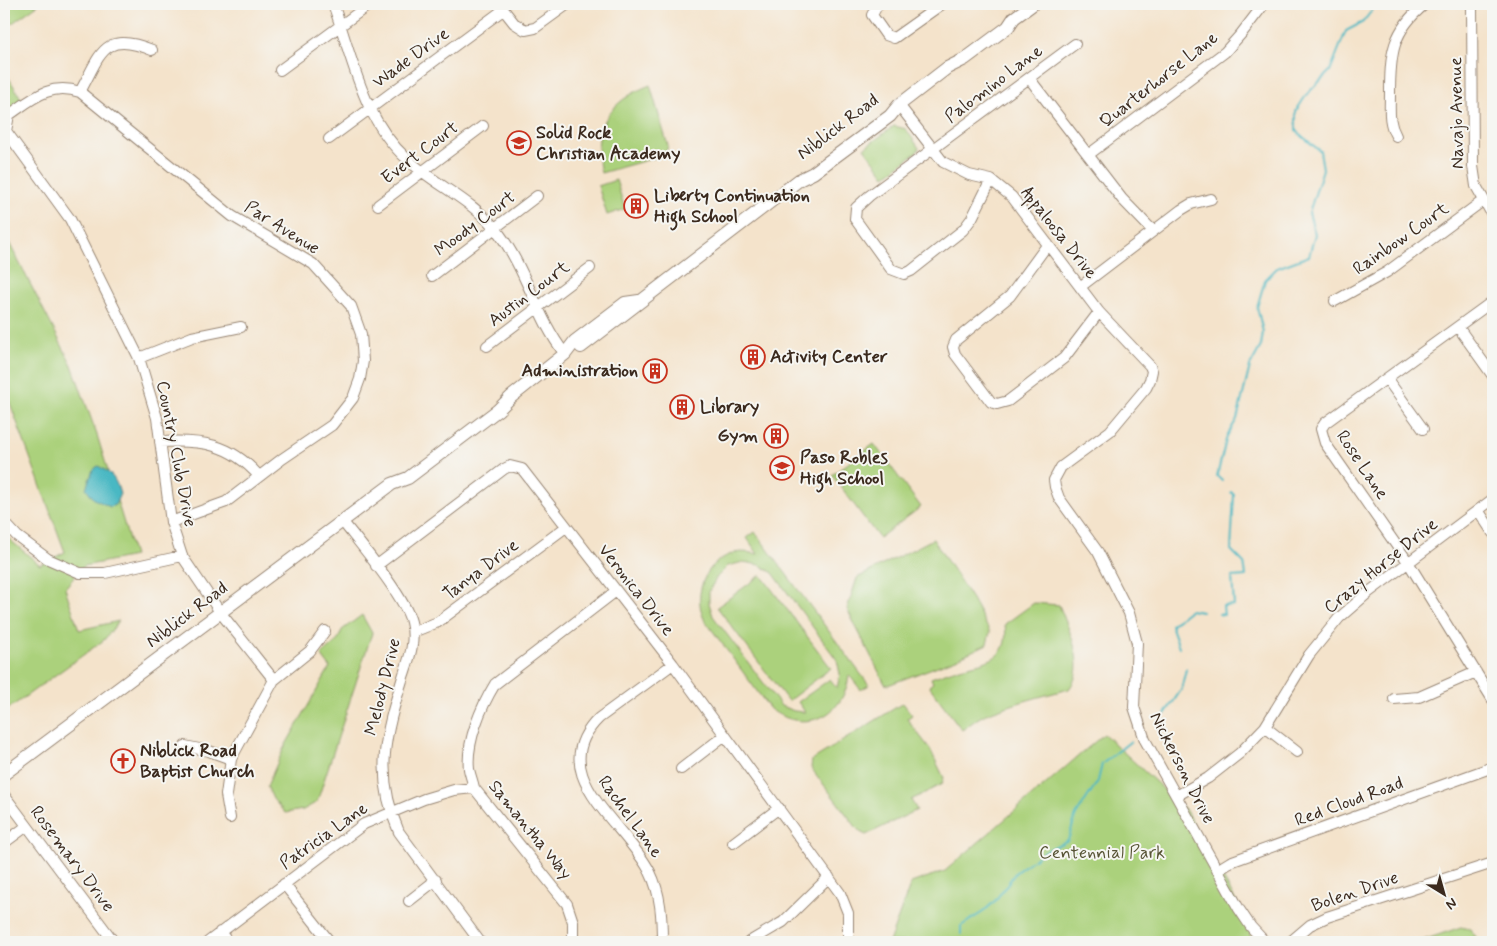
<svg xmlns="http://www.w3.org/2000/svg" width="1497" height="946" font-family="Mynerve,sans-serif">
	<style>
		.green { fill: #abd17b; stroke: #737e4c; fill-rule: evenodd }
		.water { fill: #4ab8c3; stroke: #427170 }
		.lines { fill: none; stroke-linecap: round; stroke-linejoin: round }
		.stream { stroke: #4ab8c3; stroke-width: 2 }
		.minor-casing { stroke: #988674; stroke-width: 12 }
		.major-casing { stroke: #988674; stroke-width: 14 }
		.minor { stroke: #fff; stroke-width: 10 }
		.major { stroke: #fff; stroke-width: 12 }
		.labels { text-anchor: middle; dominant-baseline: central; stroke-width: 4; stroke-linejoin: round; paint-order: stroke }
		.street-label { font-size: 18px; fill: #3b2a1e; stroke: #f6f6f2 }
		.poi-label { font-size: 18px; font-weight: bold; fill: #3b2a1e; stroke: #f6f6f2; text-anchor: start }
		.park-label { font-size: 18px; fill: #575435; stroke: #f6f6f2 }
	</style>
	<rect width="100%" height="100%" fill="#f6f6f2"/>
	<filter id="ink" filterUnits="userSpaceOnUse"><feTurbulence type="fractalNoise" baseFrequency=".02" numOctaves="2"/><feDisplacementMap in="SourceGraphic" scale="10" xChannelSelector="R" yChannelSelector="G"/><feConvolveMatrix kernelMatrix="1 2 1 2 8 2 1 2 1" color-interpolation-filters="sRGB"/></filter>
	<filter id="wash" filterUnits="userSpaceOnUse"><feTurbulence type="fractalNoise" baseFrequency=".0096" numOctaves="4" result="noise"/><feDisplacementMap in="SourceGraphic" scale="20" xChannelSelector="R" yChannelSelector="G"/><feGaussianBlur stdDeviation="1.12" result="paint"/><feColorMatrix in="noise" values="0 0 0 0 0 0 0 0 0 0 0 0 0 0 0 0 0 1.4 0 .05"/><feComposite in="paint" operator="in"/></filter>
	<g filter="url(#wash)">
		<rect width="100%" height="100%" fill="#f4e3cb"/>
		<path class="green" d="M4 4H39L4 29Z
			M4 70 22 100C9 108 4 116 4 132Z
			M650 85 668 146 665 155 601 173C591 128 608 102 650 85Z
			M894 126 906 129 919 148 917 152 885 176 864 148Z
			M616 180 625 209 607 215 598 186Z
			M4 233 72 365 97 435 134 556 84 566 65 588 79 630 119 621 104 640 4 712V535L40 565 65 552 4 387Z
			M874 444 921 507 879 538 832 475Z
			M755 532 869 685 861 690 849 675C844 718 804 734 770 709L704 619C692 593 706 560 735 553 742 551 751 553 758 554L747 538ZM743 562 760 565 773 573 837 660 840 674 837 688 830 679 798 702 805 712 794 711 781 706 713 616 709 603V591L717 577 728 566Z
			M933 539 972 599 990 632 987 644 956 659 888 685 885 684 847 609 857 578Z
			M761 575 831 668 788 701 717 607Z
			M1034 603 1059 605C1068 628 1088 666 1069 689 1042 696 1015 703 989 713 979 716 970 725 962 730L929 686 933 683 931 678C940 675 950 671 960 668 988 661 1010 660 1005 624Z
			M362 615 372 633 317 802 303 810 285 813 273 799 267 786 284 748 330 667 321 655 338 640 342 630Z
			M903 703 912 715 907 719 930 749 944 778 942 784 911 800 917 810 866 835 860 832 811 768 812 760Z
			M1104 734 1185 809 1249 925 1251 940 1249 942H889L911 883 945 871Z
			M1461 927 1470 929 1480 942H1418Z"/>
		<path class="water" d="M98 466C112 473 116 479 120 494L115 505 110 507 94 499 86 488 93 470Z"/>
		<g class="lines">
			<path class="stream" d="M1222 481 1217 476 1227 436 1237 419 1250 366 1261 346 1263 332 1257 307 1265 280 1277 268 1309 256 1315 234 1309 213 1323 169 1320 151 1296 131V111L1307 94 1330 71 1346 31 1363 22 1377 4
				M1219 614 1224 615 1223 606 1234 605 1232 577 1246 576 1244 563 1231 550 1234 495 1231 492
				M1179 647 1171 625 1190 610 1202 612
				M1165 714 1181 690 1186 669
				M961 934V926L983 912 995 901 1016 872 1044 852 1068 840 1076 815 1098 781 1102 764 1131 741"/>
		</g>
	</g>
	<g filter="url(#ink)">
		<g class="lines">
			<g class="minor-casing">
				<path id="minor" d="M333 4C353 58 362 118 407 159 435 185 474 201 498 232 527 270 536 317 565 354
					M499 4 514 23 525 30 535 28 568 4
					M878 4 872 15 886 35 894 38 942 4
					M1472 4 1473 166 1476 186 1493 216
					M280 70 370 4
					M1029 78 1122 199 1153 231
					M80 92C101 54 103 30 152 50
					M899 105 943 162 969 175 991 180 1012 197 1099 312 1150 366 1152 371 1150 380 1146 388 1110 431 1061 467 1054 480 1055 487 1059 498 1098 552 1129 613 1137 643 1134 707 1145 740 1239 909 1251 927 1265 942
					M1396 136C1388 122 1390 110 1390 94 1390 54 1392 31 1425 4
					M329 139 503 10
					M1088 155 1225 52 1241 34 1264 4
					M991 180 972 218 963 230 911 271 904 274 891 269 855 219 856 208 869 196 1075 44
					M378 205 483 126
					M1048 244 1010 296 956 340 953 347 955 354 991 402 997 404 1008 401 1064 358 1099 312
					M432 276 537 196
					M1080 287 1181 210 1191 204 1211 199
					M1335 301 1387 272 1484 200
					M1493 301 1325 423 1321 429 1325 443 1408 562 1493 700
					M1458 327 1493 376
					M487 346 590 268
					M139 358 192 337 241 327
					M1387 379 1423 429
					M160 442C202 440 230 443 259 476
					M1478 510 1493 533
					M4 522 17 536 48 559 80 573H105L182 556
					M171 522 226 502 282 459 332 425 353 398 360 379 363 361 361 334 351 306 313 264 232 216 80 92C50 82 32 99 9 115L6 131 70 219 139 358 157 418 171 522 182 556 220 612 274 680
					M343 522C360 544 405 597 411 622 416 642 409 659 403 677 385 735 374 774 399 832L480 942
					M376 566 504 469 510 466 522 469 673 664 840 893 848 913V942
					M413 632 438 622 566 527
					M1394 699 1419 697 1476 672
					M1265 727 1297 752
					M185 746 209 751 231 759
					M681 769 725 735
					M4 795 114 942
					M1178 795 1208 778 1240 753 1265 727 1309 655 1339 618 1369 592 1493 499
					M230 818 226 795 231 759 274 680 310 651 325 631
					M4 843 27 826
					M733 843 779 808
					M1217 870 1230 862 1493 767
					M284 884 330 942
					M409 901 436 880
					M220 932 228 942
					M208 942 364 824 424 799 454 790 474 788
					M573 942V922L567 904 474 788C473 782 470 775 469 769 466 742 481 707 495 684L616 591
					M662 942C662 918 661 894 650 872 625 822 542 774 599 718L673 664
					M749 942 783 922 829 877
					M1290 942 1310 925 1327 917 1493 863"/>
			</g>
			<g class="major-casing">
				<path id="major" d="M581 347 799 180 813 173 890 116 899 105 947 68 965 59 1008 27 1014 18 1033 4
					M4 774 392 484 408 478 498 410 511 397 565 354 575 341 625 303 639 301"/>
			</g>
			<use href="#minor" class="minor"/>
			<use href="#major" class="major"/>
		</g>
	</g>
	<defs>
		<g id="school-ring" transform="scale(1.25)"><circle r="9.5" fill="#f6f6f2" stroke="#c8321e" stroke-width="1.5"/><path d="M0-5L7-2L0 1L-7-2ZM-4 1L0 2.5L4 1V4Q0 6-4 4Z" fill="#c8321e"/></g>
		<g id="building-ring" transform="scale(1.25)"><circle r="9.5" fill="#f6f6f2" stroke="#c8321e" stroke-width="1.5"/><path d="M-4-6H4V6H1V3H-1V6H-4ZM-2.5-4.3h1.7v1.8h-1.7ZM.8-4.3h1.7v1.8H.8ZM-2.5-1h1.7V.8h-1.7ZM.8-1h1.7V.8H.8Z" fill="#c8321e"/></g>
		<g id="church-ring" transform="scale(1.25)"><circle r="9.5" fill="#f6f6f2" stroke="#c8321e" stroke-width="1.5"/><path d="M-1.2-6h2.4v3.5h3.3v2.4h-3.3V6h-2.4V-.1h-3.3v-2.4h3.3Z" fill="#c8321e"/></g>
	</defs>
	<g fill-rule="evenodd">
		<use href="#school-ring" x="519" y="143"/>
		<use href="#building-ring" x="636" y="206"/>
		<use href="#building-ring" x="753" y="357"/>
		<use href="#building-ring" x="655" y="371"/>
		<use href="#building-ring" x="682" y="407"/>
		<use href="#building-ring" x="776" y="436"/>
		<use href="#school-ring" x="782" y="468"/>
		<use href="#church-ring" x="123" y="761"/>
	</g>
	<g class="labels">
		<g class="street-label">
			<text transform="translate(411 58) rotate(-36)">Wade Drive</text>
			<text transform="translate(1159 80) rotate(-38)">Quarterhorse Lane</text>
			<text transform="translate(994 84) rotate(-37)">Palomino Lane</text>
			<text transform="translate(1457 113) rotate(-91)">Navajo Avenue</text>
			<text transform="translate(838 127) rotate(-37)">Niblick Road</text>
			<text transform="translate(420 153) rotate(-37)">Evert Court</text>
			<text transform="translate(475 224) rotate(-37)">Moody Court</text>
			<text transform="translate(282 228) rotate(32)">Par Avenue</text>
			<text transform="translate(1059 233) rotate(52)">Appaloosa Drive</text>
			<text transform="translate(1401 239) rotate(-35)">Rainbow Court</text>
			<text transform="translate(529 294) rotate(-37)">Austin Court</text>
			<text transform="translate(176 454) rotate(79)">Country Club Drive</text>
			<text transform="translate(1362 465) rotate(56)">Rose Lane</text>
			<text transform="translate(1381 566) rotate(-39)">Crazy Horse Drive</text>
			<text transform="translate(481 570) rotate(-37)">Tanya Drive</text>
			<text transform="translate(636 590) rotate(52)">Veronica Drive</text>
			<text transform="translate(187 615) rotate(-37)">Niblick Road</text>
			<text transform="translate(383 687) rotate(-76)">Melody Drive</text>
			<text transform="translate(1182 768) rotate(63)">Nickerson Drive</text>
			<text transform="translate(1349 802) rotate(-20)">Red Cloud Road</text>
			<text transform="translate(630 817) rotate(54)">Rachel Lane</text>
			<text transform="translate(530 830) rotate(51)">Samantha Way</text>
			<text transform="translate(324 836) rotate(-35)">Patricia Lane</text>
			<text transform="translate(72 859) rotate(53)">Rosemary Drive</text>
			<text transform="translate(1355 892) rotate(-19)">Bolen Drive</text>
		</g>
		<g class="poi-label">
			<text x="536" y="133">Solid Rock<tspan x="536" dy="21">Christian Academy</tspan></text>
			<text x="654" y="196">Liberty Continuation<tspan x="654" dy="21">High School</tspan></text>
			<text x="770" y="357">Activity Center</text>
			<text x="638" y="371" text-anchor="end">Administration</text>
			<text x="700" y="407">Library</text>
			<text x="758" y="436" text-anchor="end">Gym</text>
			<text x="800" y="458">Paso Robles<tspan x="800" dy="21">High School</tspan></text>
			<text x="140" y="751">Niblick Road<tspan x="140" dy="21">Baptist Church</tspan></text>
		</g>
		<g class="park-label">
			<text x="1102" y="853">Centennial Park</text>
		</g>
	</g>
	<rect width="1497" height="946" fill="none" stroke="#f6f6f2" stroke-width="20"/>
	<g transform="translate(1444 894) rotate(143)" stroke="#f6f6f2" stroke-width="4" paint-order="stroke">
	<path d="M0-4L9 19L0 12L-9 19Z" fill="#3b2a1e"/>
	<text y="-8" font-size="14" font-weight="bold" text-anchor="middle" fill="#3b2a1e">N</text>
	</g>
</svg>
